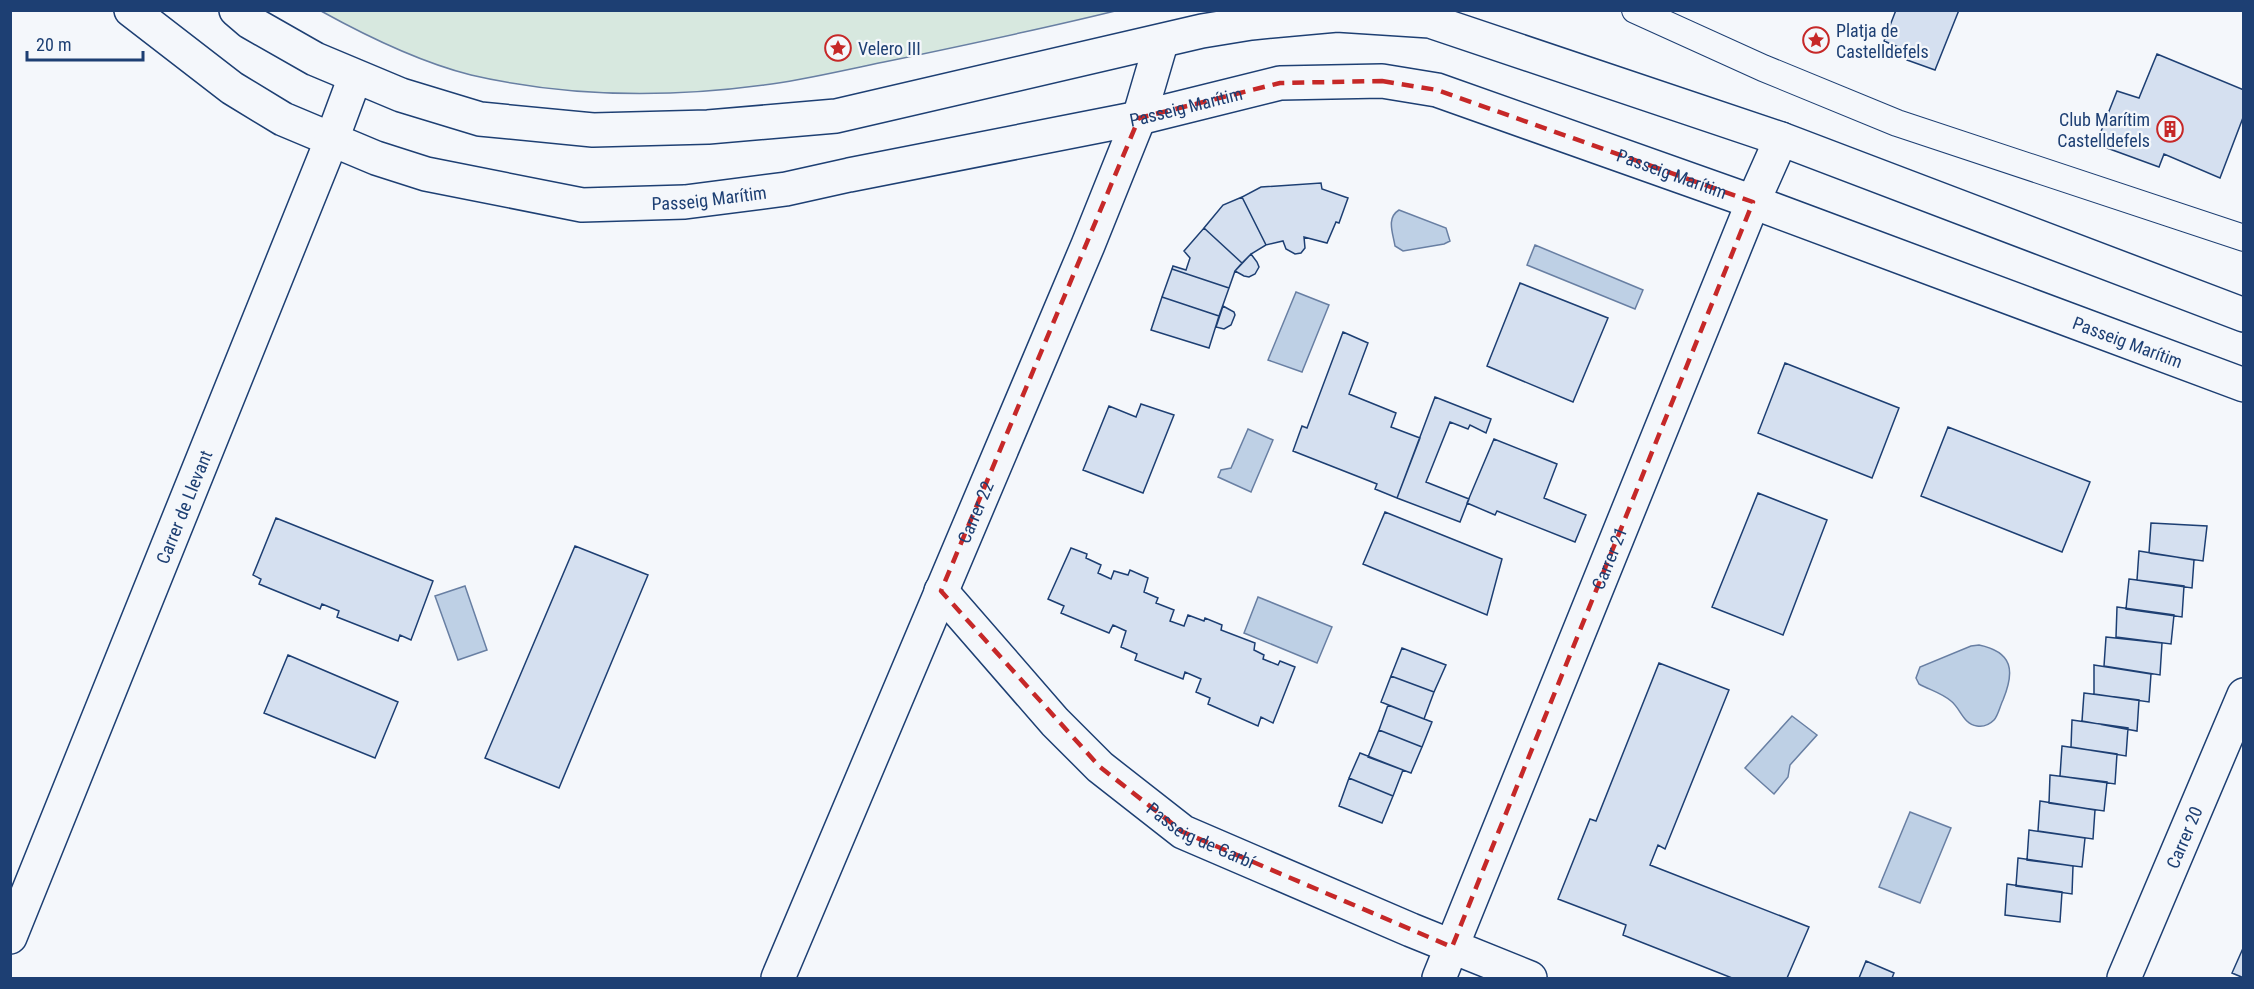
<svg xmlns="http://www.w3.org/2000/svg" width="2254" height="989" font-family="'Roboto Condensed',sans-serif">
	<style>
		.green { fill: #d7e8df; stroke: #687fa3; stroke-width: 1.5 }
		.water { fill: #bed0e5; stroke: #687fa3; stroke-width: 1.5 }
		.building { fill: #d5e0f0; stroke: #1d3f73; stroke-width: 1.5 }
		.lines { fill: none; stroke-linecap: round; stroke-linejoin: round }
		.pedestrian-casing { stroke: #1d3f73; stroke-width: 28 }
		.minor-casing { stroke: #1d3f73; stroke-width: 36 }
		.tertiary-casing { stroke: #1d3f73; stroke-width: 36 }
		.pedestrian { stroke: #f4f7fb; stroke-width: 26 }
		.minor { stroke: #f4f7fb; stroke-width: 33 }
		.tertiary { stroke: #f4f7fb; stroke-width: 33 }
		.marked { fill: none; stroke: #c62828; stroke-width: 4.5; stroke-dasharray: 12 8; stroke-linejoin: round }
		.labels { text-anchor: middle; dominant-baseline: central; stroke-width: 4.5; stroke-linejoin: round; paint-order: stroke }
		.poi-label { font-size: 18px; fill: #1d3f73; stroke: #f4f7fb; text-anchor: start }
		.street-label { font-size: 18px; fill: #1d3f73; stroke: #f4f7fb }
	</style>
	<rect width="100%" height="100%" fill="#f4f7fb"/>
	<path class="green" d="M321 11H1115C1038 30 961 46 884 62 844 70 804 80 764 85 667 98 566 97 471 75 419 62 368 37 321 11Z"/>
	<path class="water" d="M1399 210 1446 228 1450 241 1444 244 1403 251 1395 246C1393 233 1386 218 1399 210Z
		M1535 245 1643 290 1635 309 1527 265Z
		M1296 292 1329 305 1302 372 1268 360Z
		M1248 429 1273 440 1251 492 1218 477 1221 470 1231 468Z
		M465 586 487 650 458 660 435 596Z
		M1258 597 1332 627 1317 663 1244 633Z
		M1979 645C2013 652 2015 671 2003 700 2000 706 1998 716 1994 720 1989 725 1983 727 1977 726 1963 724 1961 709 1951 701 1942 693 1930 690 1919 684L1916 678 1920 667 1971 646Z
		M1792 716 1817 735 1790 765 1788 777 1774 794 1745 768Z
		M1910 812 1951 828 1920 903 1879 887Z"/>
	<path class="building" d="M1896 10H1959L1935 70 1907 60 1910 52 1884 41Z
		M2157 54 2244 90V115L2220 178 2164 154 2159 167 2096 144 2117 91 2139 98Z
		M1321 183 1322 189 1348 198 1339 223 1336 222 1327 243 1304 237 1305 248 1301 253 1295 254 1286 249 1283 241 1266 245 1242 197 1261 187Z
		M1242 197 1266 245 1251 254 1242 263 1204 228 1223 205Z
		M1204 228 1242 263 1235 271 1229 288 1172 269 1173 266 1186 270 1190 258 1184 251Z
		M1251 254 1257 262 1259 267 1255 274 1249 277 1244 276 1235 271Z
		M1172 269 1229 288 1219 316 1162 297Z
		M1520 283 1608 318 1573 402 1487 366Z
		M1162 297 1219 316 1209 348 1151 330Z
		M1223 306 1234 312 1235 315 1231 325 1224 329 1216 327Z
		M1343 332 1368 343 1349 394 1396 413 1391 427 1420 438 1397 498 1375 489 1377 484 1293 451 1302 426 1307 428Z
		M1785 363 1899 408 1872 478 1758 433Z
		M1435 397 1491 419 1486 433 1470 425 1468 429 1450 422 1426 482 1469 499 1460 522 1397 498Z
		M1141 404 1174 415 1143 493 1083 470 1109 406 1136 417Z
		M1948 427 2090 482 2062 552 1921 496Z
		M1494 439 1557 464 1544 498 1586 515 1575 542 1497 511 1495 515 1467 503Z
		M1758 493 1827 520 1783 635 1712 607Z
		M1385 512 1502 559 1487 615 1363 564Z
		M276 518 433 581 411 640 400 635 398 641 337 617 339 611 322 604 320 609 259 584 261 579 253 575Z
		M2151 523 2207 526 2203 561 2149 553Z
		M575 546 648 575 559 788 485 758Z
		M1071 548 1087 554 1086 558 1101 565 1098 573 1111 579 1114 571 1128 575 1130 570 1148 578 1144 592 1158 598 1156 603 1174 610 1170 621 1184 626 1188 615 1204 621 1205 618 1222 625 1221 630 1255 643 1254 650 1264 655 1263 659 1278 665 1280 661 1295 667 1273 723 1261 717 1258 726 1208 704 1210 698 1196 692 1201 679 1185 672 1183 679 1135 660 1137 654 1121 647 1126 631 1113 625 1109 633 1061 613 1064 606 1048 599Z
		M2139 551 2194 560 2192 588 2137 580Z
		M2129 579 2184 586 2182 617 2126 609Z
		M2117 607 2174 615 2171 644 2116 637Z
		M2106 637 2162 643 2160 675 2104 666Z
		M1402 648 1446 665 1434 692 1391 676Z
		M288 655 398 702 375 758 264 713Z
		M1659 663 1729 690 1665 849 1658 845 1650 865 1809 927 1787 978H1732L1623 935 1626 925 1558 899 1590 819 1596 821Z
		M2094 665 2151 674 2149 702 2094 694Z
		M1391 676 1434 692 1424 719 1381 702Z
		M2084 693 2139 700 2137 731 2082 721Z
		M1388 705 1432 722 1422 747 1379 730Z
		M2072 720 2128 728 2126 756 2071 747Z
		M1379 730 1422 747 1411 773 1368 757Z
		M2062 746 2117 754 2115 784 2060 776Z
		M1360 753 1403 770 1393 796 1349 778Z
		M2050 775 2107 782 2104 811 2049 803Z
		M1349 778 1393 796 1382 823 1339 806Z
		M2040 801 2095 810 2093 839 2038 831Z
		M2029 830 2085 838 2082 867 2027 860Z
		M2018 858 2073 866 2072 894 2016 886Z
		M2007 884 2062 892 2060 922 2005 915Z
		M2244 946V978L2232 973Z
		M1866 961 1894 973 1892 978H1859Z"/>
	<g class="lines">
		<g class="pedestrian-casing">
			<path id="pedestrian" d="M1635 10 1763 68 1897 123 2244 238"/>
		</g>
		<g class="minor-casing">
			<g id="minor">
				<path id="s1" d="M131 10 232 88 283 119 376 158 426 174 582 205 685 202 786 189 849 175 1139 118 1280 83 1382 81 1437 90 1753 202 2244 385"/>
				<path d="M236 10 250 22 315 59 401 95 480 119 593 130 708 127 836 116 1202 31 1251 23 1337 15 1430 21 1781 139 2244 315"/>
				<path id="s2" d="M941 591 1055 722 1100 767 1183 832 1411 930 1530 978"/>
				<path id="s3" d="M778 978 1088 245 1139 118 1161 43"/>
				<path id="s4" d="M1439 978 1753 202 1781 139"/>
				<path id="s5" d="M2124 978 2244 695"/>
			</g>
		</g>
		<g class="tertiary-casing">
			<g id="tertiary">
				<path id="s6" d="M10 937 332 139 355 77"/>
			</g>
		</g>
		<use href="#pedestrian" class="pedestrian"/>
		<use href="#minor" class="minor"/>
		<use href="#tertiary" class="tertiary"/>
	</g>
	<path class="marked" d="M1382 81 1437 90 1753 202 1452 947 1183 832 1100 767 941 591 1139 118 1280 83Z"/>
	<defs>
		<g id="sight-ring" transform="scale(1.35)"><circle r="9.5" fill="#f4f7fb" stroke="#c62828" stroke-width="1.5"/><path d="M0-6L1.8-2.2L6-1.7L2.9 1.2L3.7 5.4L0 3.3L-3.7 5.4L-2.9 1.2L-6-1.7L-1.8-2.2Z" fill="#c62828"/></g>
		<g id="building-ring" transform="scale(1.35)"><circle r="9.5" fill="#f4f7fb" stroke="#c62828" stroke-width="1.5"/><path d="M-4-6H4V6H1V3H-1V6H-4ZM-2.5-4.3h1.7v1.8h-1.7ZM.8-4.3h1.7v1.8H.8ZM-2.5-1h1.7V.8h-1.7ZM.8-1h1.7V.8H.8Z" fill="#c62828"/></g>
	</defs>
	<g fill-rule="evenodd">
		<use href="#sight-ring" x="1816" y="40"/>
		<use href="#sight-ring" x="838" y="48"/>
		<use href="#building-ring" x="2170" y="129"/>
	</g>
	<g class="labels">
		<g class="poi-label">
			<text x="1836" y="30">Platja de<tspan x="1836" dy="21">Castelldefels</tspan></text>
			<text x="858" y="48">Velero III</text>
			<text x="2150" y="119" text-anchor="end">Club Marítim<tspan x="2150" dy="21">Castelldefels</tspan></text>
		</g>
		<g class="street-label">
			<text stroke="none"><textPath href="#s1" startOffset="1113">Passeig Marítim</textPath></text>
			<text stroke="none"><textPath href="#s1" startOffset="1617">Passeig Marítim</textPath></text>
			<text stroke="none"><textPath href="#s1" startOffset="627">Passeig Marítim</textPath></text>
			<text stroke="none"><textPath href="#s1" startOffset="2103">Passeig Marítim</textPath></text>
			<text stroke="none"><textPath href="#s6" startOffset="464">Carrer de Llevant</textPath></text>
			<text stroke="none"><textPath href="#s3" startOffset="506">Carrer 22</textPath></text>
			<text stroke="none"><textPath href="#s4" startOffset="453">Carrer 21</textPath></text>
			<text stroke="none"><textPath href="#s2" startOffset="360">Passeig de Garbí</textPath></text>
			<text stroke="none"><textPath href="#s5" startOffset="153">Carrer 20</textPath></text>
		</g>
	</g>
	<rect width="2254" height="989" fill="none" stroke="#1d3f73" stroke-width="24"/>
	<path d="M27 51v9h116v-9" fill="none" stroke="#1d3f73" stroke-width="3"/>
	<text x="36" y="51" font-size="18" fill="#1d3f73" stroke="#f4f7fb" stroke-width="4.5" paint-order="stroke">20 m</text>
</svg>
